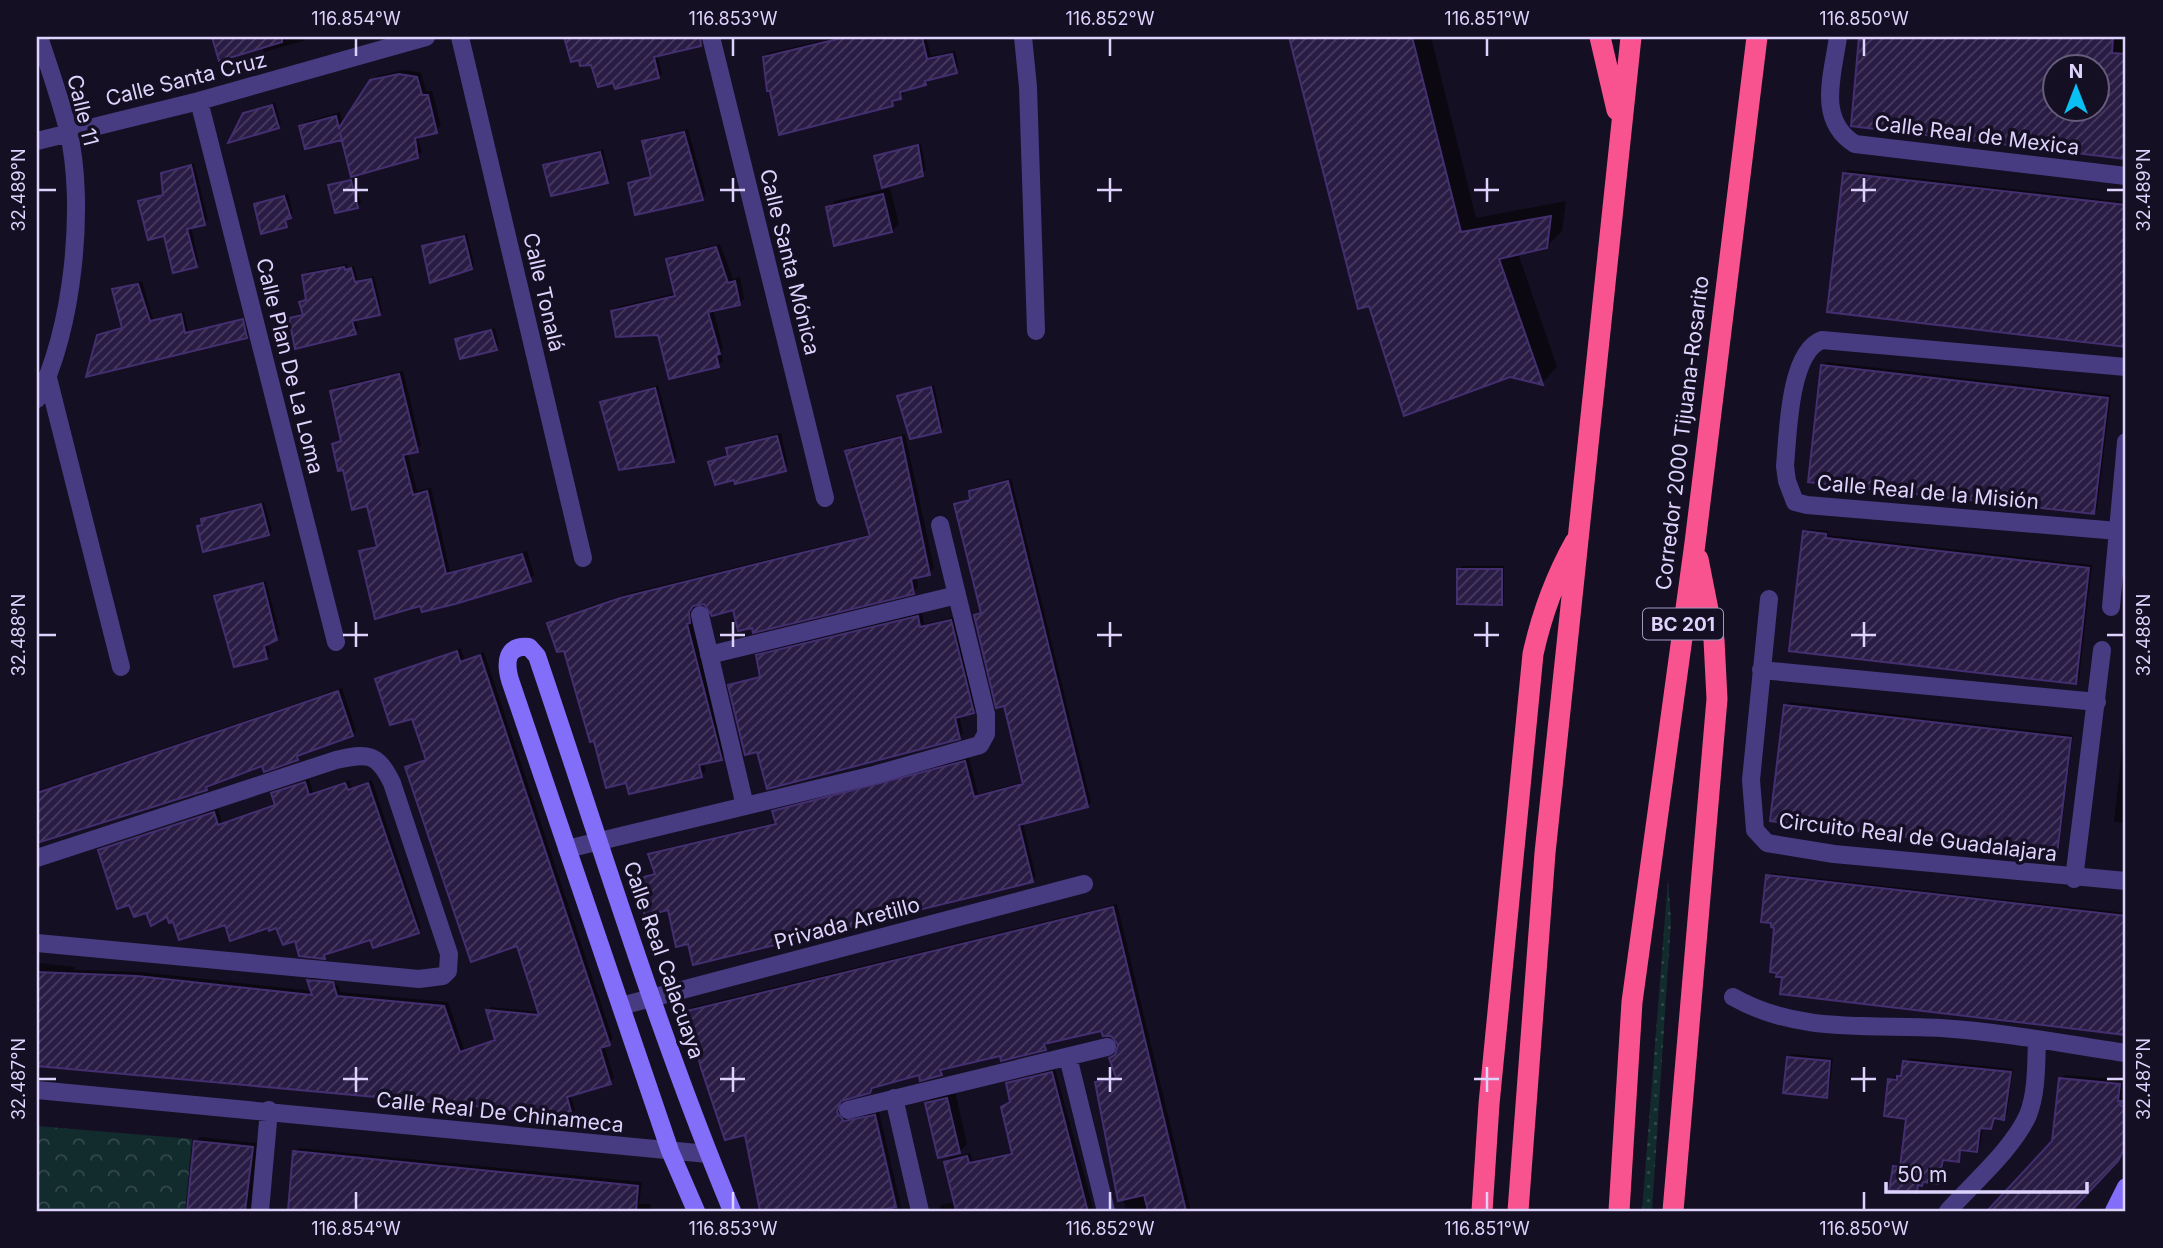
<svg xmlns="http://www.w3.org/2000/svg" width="2163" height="1248" font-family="Inter,sans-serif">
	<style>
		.grass { fill: url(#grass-dots) }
		.forest { fill: url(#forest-crowns) }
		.shadow { fill: #0007; fill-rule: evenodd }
		.building { fill: url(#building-hatch); stroke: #432f6f; stroke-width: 2; fill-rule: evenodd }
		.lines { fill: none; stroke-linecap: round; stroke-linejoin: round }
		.street { stroke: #473c81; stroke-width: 18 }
		.secondary { stroke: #836ef9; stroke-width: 18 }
		.highway { stroke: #f8538f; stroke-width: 21 }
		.ticks { fill: none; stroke: #ddd3fd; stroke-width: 2.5 }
		.labels { text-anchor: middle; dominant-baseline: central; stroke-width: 7; stroke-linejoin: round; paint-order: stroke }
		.shield { fill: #150f23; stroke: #a198bc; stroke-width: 2 }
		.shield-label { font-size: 19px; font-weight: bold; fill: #ddd3fd }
		.street-label { font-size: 21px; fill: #ddd3fd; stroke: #150f23 }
		.neatline { fill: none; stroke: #ddd3fd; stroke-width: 2.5 }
		.ticks-label { font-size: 18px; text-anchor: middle; fill: #ddd3fd }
	</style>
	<defs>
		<pattern id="grass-dots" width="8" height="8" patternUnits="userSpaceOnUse" patternTransform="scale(1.75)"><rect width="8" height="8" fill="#122b2d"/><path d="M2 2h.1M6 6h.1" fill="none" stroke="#34494c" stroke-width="1.8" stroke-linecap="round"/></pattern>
		<pattern id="forest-crowns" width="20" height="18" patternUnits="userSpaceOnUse" patternTransform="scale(1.75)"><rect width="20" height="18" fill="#122b2d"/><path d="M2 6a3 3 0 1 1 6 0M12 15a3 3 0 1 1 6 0" fill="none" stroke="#34494c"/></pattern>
		<pattern id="building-hatch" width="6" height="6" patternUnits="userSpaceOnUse" patternTransform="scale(1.75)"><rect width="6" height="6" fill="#291c44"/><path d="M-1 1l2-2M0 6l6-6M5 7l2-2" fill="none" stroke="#483c60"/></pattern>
	</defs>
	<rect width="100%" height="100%" fill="#150f23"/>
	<path class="grass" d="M1668 879 1671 921 1652 1211H1642Z"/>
	<path class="forest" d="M37 1126 192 1139 185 1211H37Z"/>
	<path class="shadow" d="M213 37H307L303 41 264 52 262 47 220 59Z
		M583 37H681L683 46 657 54 662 73 659 77 615 81 571 40Z
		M839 37H926L931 56 955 51 959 68 929 78 925 84 903 89 904 94 892 104 765 57 768 53Z
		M1291 37H1431L1476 218 1566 201 1562 231 1546 247 1518 253 1557 367 1542 383 1371 304 1359 307Z
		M1861 37H2126V156L1853 124ZM2054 66H2096V108H2054Z
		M405 70 421 73 426 91H432L441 126 418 139 422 152 417 157 354 175 361 203 357 206 330 186 353 178 343 137 301 126 305 122 340 112 343 124 377 76Z
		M275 102 281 123 278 126 244 114Z
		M688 129 706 194 702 198 630 184 652 175 644 142 648 138Z
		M921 143 926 170 922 174 876 156Z
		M603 149 610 178 607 182 545 166Z
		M194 163 208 220 191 227 199 262 196 266 165 233 140 201 165 193 163 174 167 170Z
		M1848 170 2126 202V345L1829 311 1845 174Z
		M890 188 899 224 892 231 828 208 835 201Z
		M288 194 293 213 288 217 286 225 256 205Z
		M467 233 474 264 471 268 424 247Z
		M720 244 733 279 740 277 744 299 739 304 713 309 723 348 721 351 723 361 719 365 613 311 617 307 676 293 668 260 673 255Z
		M347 264 348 268 354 266 358 280 374 276 382 310 379 313 355 318 358 329 355 332 290 319 304 313 301 303 308 298 304 276 307 272Z
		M142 281 153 319 184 312 188 331 246 317 250 333 246 337 99 336 124 326 114 290Z
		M495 328 499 345 496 349 457 339Z
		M1826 362 2111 395 2097 509 2094 513 1823 366Z
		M403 371 421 446 407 452 417 491 431 488 450 571 527 551 534 575 530 579 422 604 361 552 378 544 368 504 344 468 333 444 343 439 332 392 336 387Z
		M658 385 677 457 673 460 602 402Z
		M934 385 943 427 940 431 899 397Z
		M781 433 788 466 785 469 710 462 729 454 728 449 732 445Z
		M905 434 934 568 929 573 916 576 918 587 913 592 753 625 734 608 696 602 691 619 726 753 722 758 703 762 706 770 701 775 627 781 595 739 565 649 549 624 554 619 626 594 871 534 847 451 852 447Z
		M1011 478 1091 802 1088 806 1023 823 1036 877 1032 880 689 942 669 908 635 880 656 872 650 854 654 851 777 822 774 812 778 808 969 758 978 794 1024 782 1005 704 976 616 983 611 956 505 971 498V491L974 488Z
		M264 502 272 530 268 534 199 527 206 516Z
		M1808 529 1829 531 1828 535 2092 565 2079 679 2075 682 1805 532Z
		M1462 566H1504V600L1501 603 1459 569Z
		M266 581 280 635 267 642 270 654 267 658 216 596Z
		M922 613 924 624 955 617 977 708 959 715 963 733 959 737 758 750 730 685 762 675 758 656 762 652Z
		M461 648 464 659 484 652 613 1039 604 1045 614 1078 610 1082 570 1094 575 1110 571 1113 37 1056 39 963 76 967 74 970 141 972 313 991 309 980 313 977 336 979H312V982L338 985 340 992 448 1002 464 1049 497 1038 488 1011 491 1007 540 1012 518 944 407 768 427 758 413 717 377 680Z
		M342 688 356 731 352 735 301 753 297 759 264 764 206 789 37 842V791Z
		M1789 702 2073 735 2059 849 2056 853 1786 706Z
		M2126 713V823L2114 822Z
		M309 779 313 792 349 780 352 788 372 780 421 928 418 932 371 938 324 957 277 926 174 920 168 914 147 910 100 850 218 809 222 822 276 803 273 794 277 790Z
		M1771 873 2126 913V1031L1784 976 1768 876Z
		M1117 904 1191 1211H1126L1097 1083 1117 1075 1120 1043 1102 1028 1049 1041 1045 1049 1001 1054 945 1067 941 1074 920 1073 841 1100 843 1113 850 1118 872 1113 896 1211H770L747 1133 689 1011 694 1007Z
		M1792 1054 1833 1058 1829 1092 1826 1096 1788 1057Z
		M1908 1058 2013 1069 2007 1115 2004 1118 1996 1117 1990 1127 1983 1126 1980 1147 1977 1150 1962 1148 1958 1160 1945 1158 1941 1179 1938 1182 1925 1180 1916 1192 1895 1167 1902 1164 1908 1117 1890 1080 1902 1073Z
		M1055 1069 1094 1211H938L941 1205 955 1202 946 1162 949 1158 970 1153 973 1160 1013 1152 1003 1107 1012 1101 1008 1084 1012 1080Z
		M2065 1075 2123 1080 2121 1097 2126 1102V1146L2121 1155 2068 1211H1989L2053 1142 2061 1078Z
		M955 1091 967 1144 959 1152 927 1103 935 1096Z
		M879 1112 902 1211H899L876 1113Z
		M200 1137 257 1143 250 1211H189L195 1142Z
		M299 1148 642 1182 639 1204H651L650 1211H290L295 1152Z"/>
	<path class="building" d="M212 37H282V42L219 61Z
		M564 37H700L701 46 654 57 659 78 615 89 613 83 598 87 591 65 580 66 579 60 571 62Z
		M846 37H922L927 59 952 54 957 73 925 81 926 85 900 92 901 99 892 101 893 106 779 135 770 91H767L763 57Z
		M1289 37H1412L1461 232 1551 216 1547 248 1499 259 1543 385 1510 377 1404 416 1369 306 1358 309Z
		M1859 37H2113L2112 53 2126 54V159L1851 126ZM2054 66H2098L2096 108H2054Z
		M399 74 417 77 422 95H428L437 133 415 138 418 158 351 177 340 133 342 140 305 149 299 126 336 116 339 128 370 80Z
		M272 105 279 128 228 143 243 113Z
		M684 132 703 200 635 215 628 183 651 177 642 141Z
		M918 145 923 176 882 188 874 156Z
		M600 152 608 183 551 196 543 165Z
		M191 165 205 225 187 229 197 267 173 273 164 236 148 240 138 201 163 195 161 173Z
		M1843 173 2126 205V347L1827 312Z
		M351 180 358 208 335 213 328 185Z
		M883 194 892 232 834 246 826 207Z
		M284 196 291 218 285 220 287 227 261 234 254 204Z
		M464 236 472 269 430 283 422 246Z
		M716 247 728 283 735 281 740 305 708 312 720 354 716 355 719 367 669 379 658 335 616 337 611 311 675 296 666 259Z
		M344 267 345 270 351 268 355 282 371 279 380 315 352 321 356 334 295 349 289 318 303 315 299 302 306 300 302 275Z
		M138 284 150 321 181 314 185 333 243 319 247 338 86 377 97 335 122 328 112 289Z
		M491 330 497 350 460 359 455 339Z
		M1821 365 2108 398 2094 514 1808 482Z
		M399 374 418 452 403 455 413 495 427 491 446 574 522 554 531 581 455 604 422 612 420 606 375 619 359 551 377 547 367 506 352 510 343 470 338 471 332 444 341 441 330 391Z
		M931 387 941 432 910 439 897 396Z
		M655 388 674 462 619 470 600 402Z
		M777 436 786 471 735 484 734 480 715 485 708 462 728 456 726 448Z
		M901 437 930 575 911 579 914 594 753 633 752 628 738 631 733 610 712 616 704 604 693 606 689 612 690 623 687 624 722 760 699 765 702 777 651 789 629 794 626 783 606 788 594 741 590 742 564 651 557 652 547 623 620 598 870 536 845 451Z
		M1008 481 1088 807 1019 825 1033 882 693 965 688 944 676 947 668 910 645 916 633 880 655 874 648 854 776 824 772 811 965 761 974 797 1023 784 1004 706 996 708 974 615 981 613 954 504 970 500 969 491Z
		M261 504 269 535 203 552 197 526 202 525 201 519Z
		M1803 531 1826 534V538L2089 568 2076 684 1789 651Z
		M1457 569H1502V605L1457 604Z
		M263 583 277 640 264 646 267 659 234 667 214 596Z
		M918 616 920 627 951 620 974 713 955 718 960 739 767 789 757 752 745 755 728 685 760 677 756 655Z
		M457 651 460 662 480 655 610 1045 600 1048 611 1084 567 1097 572 1115 37 1066V972L137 976 312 995 307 980 333 982 337 996 444 1006 460 1052 495 1040 486 1010 539 1015 517 946 471 962 405 767 426 760 412 719 390 725 375 679Z
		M338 691 353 736 297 756 298 760 264 772 262 766 206 787 207 790 37 843V793Z
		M1784 705 2071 738 2057 854 2009 853 2010 849 1770 821Z
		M305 782 309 795 345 783 348 790 368 783 419 933 373 948 370 940 324 955 325 959 299 956 295 941 283 945 276 928 269 931 268 928 230 941 225 925 179 940 173 922 169 923 167 917 151 926 146 913 134 917 129 905 117 909 98 850 214 812 218 825 275 805 271 793Z
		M1766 875 2126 916V1035L1780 994 1782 977H1776L1777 973 1770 972 1774 928 1771 927V923L1761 922Z
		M1113 907 1186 1211H1148L1144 1195 1118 1201 1095 1082 1116 1078 1109 1058 1115 1055 1118 1045 1111 1036H1103L1101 1031 1044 1044 1046 1050 1001 1061 1000 1056 940 1070 942 1075 920 1081 919 1075 872 1088 870 1093 841 1101 837 1112 844 1121 875 1115 896 1207 876 1211H760L745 1135 725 1140 701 1068 687 1011Z
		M1787 1057 1830 1061 1827 1098 1783 1093Z
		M1903 1061 2011 1072 2004 1120 1994 1118 1991 1129 1980 1128 1977 1152 1960 1150 1959 1162 1943 1160 1938 1184 1923 1182 1922 1186 1918 1185 1917 1193 1889 1190 1893 1166 1900 1167 1906 1119 1884 1116 1888 1079 1897 1080V1076H1901Z
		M1052 1072 1087 1208 1085 1211H956L944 1162 967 1156 969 1163 1012 1154 1001 1107 1010 1102 1006 1083Z
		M2059 1078 2120 1084 2118 1101H2122L2121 1106H2126V1145L2118 1161 2071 1211H1987L2052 1141Z
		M947 1098 960 1153 938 1158 925 1103Z
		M194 1141 253 1147 245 1211H187Z
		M293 1151 638 1186 636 1211H288Z"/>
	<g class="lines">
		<path class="street" d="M460 37 583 558
			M711 37 825 498
			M1023 37 1028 87 1036 331
			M1838 37C1833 74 1816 120 1855 144L2126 176
			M199 101 336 642
			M37 141 199 101 426 37
			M48 378 121 667
			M37 399C73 333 86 202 68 130 60 98 49 67 39 37
			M2118 531 1807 505 1795 502 1787 481 1785 466C1788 434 1789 352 1822 340L2126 367
			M1769 599 1751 780 1755 830 1767 843 1834 854 2126 881
			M2111 607 2126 442
			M700 615 745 806
			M709 655 957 595
			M1761 670 2097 702
			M567 849 874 775 980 745 986 734V714L940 525
			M37 858 336 760C367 753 377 752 392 783L449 954 448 971 443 976 419 979 37 943
			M2074 879 2102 650
			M1733 997C1798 1034 1870 1024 1941 1028 2003 1032 2065 1044 2126 1053
			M621 1006 1084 884
			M1068 1057 1106 1211
			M37 1090 708 1154
			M894 1098 920 1211
			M848 1110 1107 1047
			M260 1211 269 1110
			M1948 1211C1972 1184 2013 1149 2028 1115 2037 1092 2036 1065 2037 1040"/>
		<path class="secondary" d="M696 1211 670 1151 510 680C505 662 506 645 529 647L537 656C600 842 657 1031 732 1211
			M2114 1211 2126 1187"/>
		<path class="highway" d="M1600 37 1617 110
			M1482 1211 1489 1104 1533 654C1542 613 1555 578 1575 542
			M1518 1211 1545 853 1631 37
			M1619 1211 1632 1002 1695 543 1757 37
			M1673 1211 1717 699 1714 640 1698 559"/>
	</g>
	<path class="ticks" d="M356 38V56M733 38V56M1110 38V56M1487 38V56M1864 38V56M356 178V202M733 178V202M1110 178V202M1487 178V202M1864 178V202M38 190H56M343 190H368M720 190H745M1097 190H1122M1474 190H1499M1851 190H1876M2107 190H2124M356 622V647M733 622V647M1110 622V647M1487 622V647M1864 622V647M38 635H56M343 635H368M720 635H745M1097 635H1122M1474 635H1499M1851 635H1876M2107 635H2124M356 1067V1092M733 1067V1092M1110 1067V1092M1487 1067V1092M1864 1067V1092M38 1079H56M343 1079H368M720 1079H745M1097 1079H1122M1474 1079H1499M1851 1079H1876M2107 1079H2124M356 1192V1210M733 1192V1210M1110 1192V1210M1487 1192V1210M1864 1192V1210"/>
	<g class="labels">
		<rect class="shield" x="1643" y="608.5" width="80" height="31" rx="5"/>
		<g class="shield-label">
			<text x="1683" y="624">BC 201</text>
		</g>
		<g class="street-label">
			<text transform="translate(186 79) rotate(-14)">Calle Santa Cruz</text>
			<text transform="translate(83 110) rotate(76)">Calle 11</text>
			<text transform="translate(1977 135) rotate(7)">Calle Real de Mexica</text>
			<text transform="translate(790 262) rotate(76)">Calle Santa Mónica</text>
			<text transform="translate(544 292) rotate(77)">Calle Tonalá</text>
			<text transform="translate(290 366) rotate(76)">Calle Plan De La Loma</text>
			<text transform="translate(1682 433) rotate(-83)">Corredor 2000 Tijuana-Rosarito</text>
			<text transform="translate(1928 492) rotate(5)">Calle Real de la Misión</text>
			<text transform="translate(1918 837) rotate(7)">Circuito Real de Guadalajara</text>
			<text transform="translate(847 923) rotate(-15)">Privada Aretillo</text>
			<text transform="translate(664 960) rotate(71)">Calle Real Calacuaya</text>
			<text transform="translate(500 1112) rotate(6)">Calle Real De Chinameca</text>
		</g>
	</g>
	<rect width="2163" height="1248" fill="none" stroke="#150f23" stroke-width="77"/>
	<g transform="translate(2076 88)"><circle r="33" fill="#150f23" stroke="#655d7a" stroke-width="2"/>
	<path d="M0-5L12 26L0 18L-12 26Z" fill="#0ac0f3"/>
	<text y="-10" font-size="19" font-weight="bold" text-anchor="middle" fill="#ddd3fd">N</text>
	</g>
	<path d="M1886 1182v10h201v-10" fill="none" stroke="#ddd3fd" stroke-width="3.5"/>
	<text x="1897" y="1182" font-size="21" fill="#ddd3fd" stroke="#150f23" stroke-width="5" paint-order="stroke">50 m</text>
	<rect x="38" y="38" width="2086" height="1172" class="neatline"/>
	<g class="ticks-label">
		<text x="356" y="25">116.854°W</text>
		<text x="733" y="25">116.853°W</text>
		<text x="1110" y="25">116.852°W</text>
		<text x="1487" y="25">116.851°W</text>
		<text x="1864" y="25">116.850°W</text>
		<text transform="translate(19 190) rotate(-90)" y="6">32.489°N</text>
		<text transform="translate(2144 190) rotate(-90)" y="6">32.489°N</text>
		<text transform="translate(19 635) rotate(-90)" y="6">32.488°N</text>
		<text transform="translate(2144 635) rotate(-90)" y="6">32.488°N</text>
		<text transform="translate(19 1079) rotate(-90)" y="6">32.487°N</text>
		<text transform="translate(2144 1079) rotate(-90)" y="6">32.487°N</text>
		<text x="356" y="1235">116.854°W</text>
		<text x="733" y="1235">116.853°W</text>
		<text x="1110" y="1235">116.852°W</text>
		<text x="1487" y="1235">116.851°W</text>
		<text x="1864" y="1235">116.850°W</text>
	</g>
</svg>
